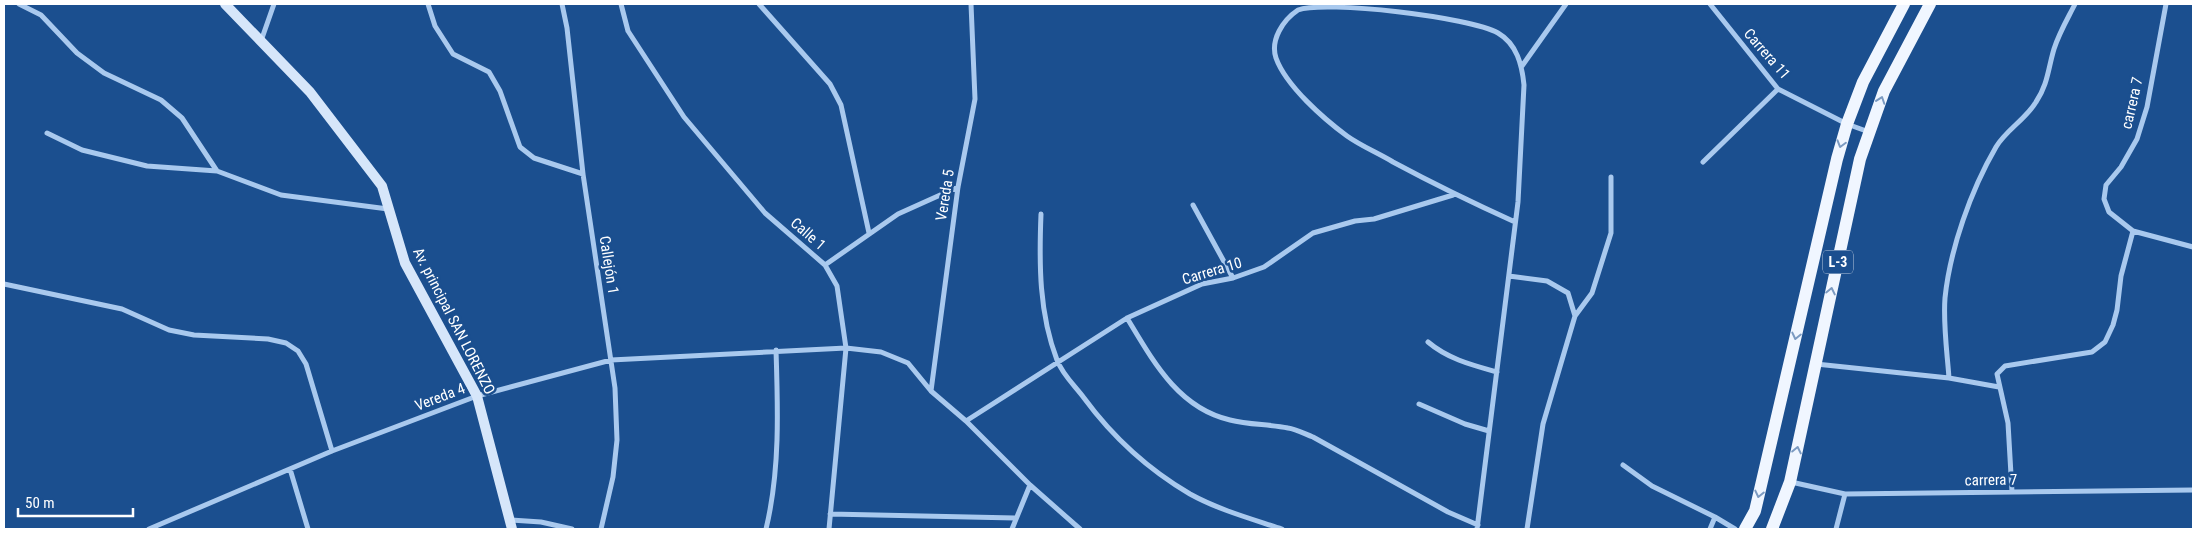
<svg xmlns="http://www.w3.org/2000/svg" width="2197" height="533" font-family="'Roboto Condensed',sans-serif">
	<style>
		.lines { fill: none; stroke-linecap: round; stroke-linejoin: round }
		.street { stroke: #a9c9ee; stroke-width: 5 }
		.secondary { stroke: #d6e6fa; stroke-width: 10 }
		.primary { stroke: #f0f6ff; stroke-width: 12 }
		.oneway { stroke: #7b9ac1 }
		.labels { text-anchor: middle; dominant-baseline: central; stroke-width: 5; stroke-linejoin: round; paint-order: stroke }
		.shield { fill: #1b4f8f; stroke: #bbcadd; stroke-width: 1 }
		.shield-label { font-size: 14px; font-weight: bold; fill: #fff }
		.street-label { font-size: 15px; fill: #fff; stroke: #1b4f8f }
	</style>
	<rect width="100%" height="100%" fill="#1b4f8f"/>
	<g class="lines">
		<path class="street" d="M19 4 41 15 77 53 104 73 161 100 182 118 217 171 281 195 388 209
			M428 4 435 26 453 54 489 72 500 91 520 147 534 158 583 174
			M562 4 567 28 583 174 615 388 617 440 613 477 601 529
			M621 4 628 31 684 117 765 213 825 265 837 286 846 348 829 529
			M759 4 830 84 841 105 869 233
			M1710 4 1778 89 1847 124 1869 132
			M2166 4 2147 107 2137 139 2121 167 2106 185 2104 199 2109 212 2133 231 2193 247
			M261 41 274 4
			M1522 66 1566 4
			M47 133 82 150 147 166 217 171
			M1703 162 1778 89
			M1193 205 1233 278
			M1041 214C1039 264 1039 313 1057 360 1062 374 1075 386 1084 398 1112 436 1149 470 1190 494 1219 510 1252 519 1282 529
			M825 265 898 214 958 187
			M1509 276 1547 281 1568 293 1575 316 1543 424 1527 529
			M4 284 122 309 169 330 194 335 268 339 286 343 298 351 306 364 332 451
			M1575 316 1592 293 1611 233V177
			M1127 318C1153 361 1178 408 1230 420 1249 425 1269 424 1288 428 1296 429 1305 434 1313 437L1448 512 1478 525
			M1428 342C1448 359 1472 365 1497 372
			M1816 364 1949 378
			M1999 387 1949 378C1947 351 1943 324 1945 298 1950 249 1971 190 1996 147 2006 130 2026 119 2036 102 2048 84 2048 69 2054 49 2059 33 2068 18 2075 4
			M931 391 958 187 975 99 971 4
			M1419 404 1465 424 1489 431
			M966 421 1127 318 1202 284 1233 278 1264 267 1313 233 1355 221 1374 219 1453 195
			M1623 465 1652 486 1715 517 1710 529
			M290 469 308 529
			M1791 482 1845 494 2193 490
			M2012 492 2008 423 1997 374 2005 366 2092 352 2105 342 2113 325 2117 310 2121 276 2133 231
			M830 514 1015 518
			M1715 517 1735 529
			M511 520 541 522 572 529
			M149 529 332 451 477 396 611 360 846 348 881 352 908 363 931 391 966 421 1030 485 1080 529
			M766 529C780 471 778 410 776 350
			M1012 529 1030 485
			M1477 529 1518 202 1524 85C1522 65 1517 44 1498 33 1470 17 1325 0 1298 10 1283 20 1270 40 1276 58 1286 86 1324 119 1347 136 1361 146 1378 153 1393 162 1434 184 1473 203 1515 222
			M1836 529 1845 494"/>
		<path class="secondary" d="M225 4 310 92 382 186 405 263 477 396 512 529"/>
		<path class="primary" d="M1745 529 1755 511 1837 159 1847 124 1863 82 1904 4
			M1772 529 1790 482 1860 159 1884 91 1930 4"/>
	</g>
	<defs><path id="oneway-chevron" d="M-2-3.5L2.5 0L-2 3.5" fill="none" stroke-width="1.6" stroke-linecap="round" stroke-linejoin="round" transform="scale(1.25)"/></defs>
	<g class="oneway">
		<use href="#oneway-chevron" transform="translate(1881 100) rotate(-71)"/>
		<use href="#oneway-chevron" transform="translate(1841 144) rotate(106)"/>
		<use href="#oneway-chevron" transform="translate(1831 291) rotate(-78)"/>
		<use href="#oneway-chevron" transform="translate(1796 336) rotate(103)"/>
		<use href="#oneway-chevron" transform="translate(1797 450) rotate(-78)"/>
		<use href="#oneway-chevron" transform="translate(1759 494) rotate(103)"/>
	</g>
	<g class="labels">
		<rect class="shield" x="1823" y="250.5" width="30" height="23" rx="4"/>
		<g class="shield-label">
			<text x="1838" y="262">L-3</text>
		</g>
		<g class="street-label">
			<text transform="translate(1767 54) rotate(49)">Carrera 11</text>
			<text transform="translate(2132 103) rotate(-77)">carrera 7</text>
			<text transform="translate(945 195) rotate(-81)">Vereda 5</text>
			<text transform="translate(808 234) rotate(41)">Calle 1</text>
			<text transform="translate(609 265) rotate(81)">Callejón 1</text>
			<text transform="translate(1212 271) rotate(-17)">Carrera 10</text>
			<text transform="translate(454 321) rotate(63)">Av. principal SAN LORENZO</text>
			<text transform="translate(440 397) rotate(-21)">Vereda 4</text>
			<text transform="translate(1991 480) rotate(-1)">carrera 7</text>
		</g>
	</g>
	<rect width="2197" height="533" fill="none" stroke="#ffffff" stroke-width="10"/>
	<path d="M18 508v8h115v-8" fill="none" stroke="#ffffff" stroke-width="2.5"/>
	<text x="25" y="508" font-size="15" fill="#ffffff" stroke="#1b4f8f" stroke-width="4" paint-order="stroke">50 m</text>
</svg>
